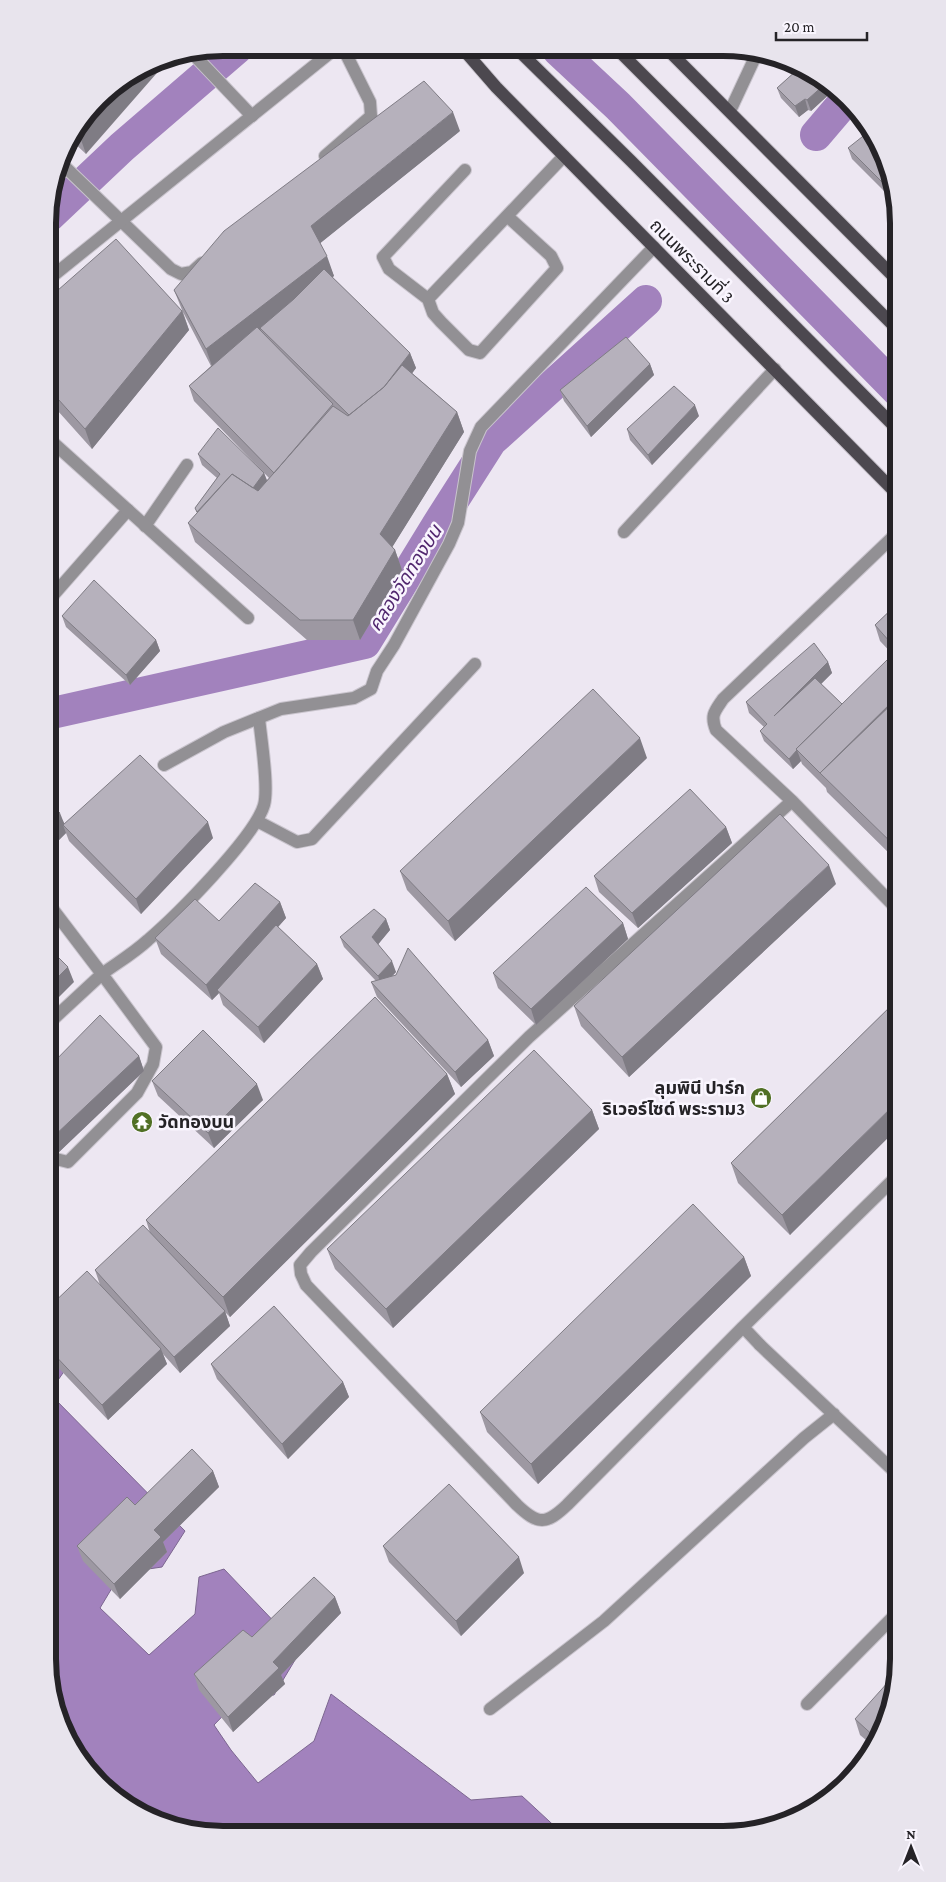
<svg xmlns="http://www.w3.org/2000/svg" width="946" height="1882" font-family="'Crimson Pro','Noto Sans Thai',serif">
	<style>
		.water { fill: #a282bd; stroke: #7c6690 }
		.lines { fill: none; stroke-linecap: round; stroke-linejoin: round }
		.canal { stroke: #a282bd; stroke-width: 32 }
		.service-casing { stroke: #c9c4cd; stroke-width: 14 }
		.minor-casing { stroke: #c9c4cd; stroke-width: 14 }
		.tertiary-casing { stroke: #c9c4cd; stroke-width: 14 }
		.primary-casing { stroke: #c9c4cd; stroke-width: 14 }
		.service { stroke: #929094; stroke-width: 12 }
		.minor { stroke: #929094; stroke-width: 12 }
		.tertiary { stroke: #929094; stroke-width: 12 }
		.primary { stroke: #4c484f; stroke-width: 12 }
		.wall { fill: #9d98a2 }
		.shaded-wall { fill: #7f7c84 }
		.building { fill: #b6b1bc; stroke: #7f7c84 }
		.labels { text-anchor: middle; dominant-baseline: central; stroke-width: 5; stroke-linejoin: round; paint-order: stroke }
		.street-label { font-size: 18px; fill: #252327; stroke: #f9f5fe }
		.poi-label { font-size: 18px; font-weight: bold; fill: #252327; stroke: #f9f5fe; text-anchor: end }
		.water-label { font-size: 19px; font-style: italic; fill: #51276f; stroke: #f9f5fe }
		.rim { fill: none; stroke: #252327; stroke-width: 6 }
	</style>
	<rect width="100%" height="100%" fill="#ede7f2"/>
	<path class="water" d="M48 1292 93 1330 49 1393 185 1531 162 1567 121 1573 100 1608 149 1655 195 1614 199 1577 224 1569 301 1650 274 1695H243L214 1725 231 1750 258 1783 314 1741 331 1694 471 1800 522 1796 563 1834 200 1833 146 1817 107 1791 57 1715 48 1659Z"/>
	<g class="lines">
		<path class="canal" d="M558 50 618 106 898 391
			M816 135 845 101
			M49 216 122 147 237 48
			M48 714 365 643 438 524 491 441 646 301"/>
		<g class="service-casing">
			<path id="service" d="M193 54 252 116
				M730 111 758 51
				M325 156 371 116 370 102 343 48
				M60 162 171 269 181 274 192 272 202 263
				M507 216 551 256 557 268 480 353 469 350 441 322 433 313 428 299 564 156
				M428 299 389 269 383 257 465 170
				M145 526 187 465
				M624 532 775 369
				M49 600 128 510
				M257 821 297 842 312 839 475 664
				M48 903 102 974C117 963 134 953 148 940 175 917 255 837 264 805 269 787 261 739 259 718
				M48 1157 68 1162 137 1093 153 1064 156 1047 102 974 48 1024
				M760 1345 898 1475
				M490 1709 604 1621 804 1438 834 1414"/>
		</g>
		<g class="minor-casing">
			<path id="minor" d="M49 279 336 48
				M49 439 248 618
				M164 765 224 732 281 709 354 698 371 689 377 671 394 645 449 544 458 523 470 451 481 427 654 247
				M792 801 898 910
				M743 1327 898 1175
				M760 1345 743 1327 567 1505C546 1525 538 1525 517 1505L306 1285 301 1274 300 1265 311 1252 529 1037 792 801 716 730C710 715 715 711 723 699L898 532"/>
		</g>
		<g class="tertiary-casing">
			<path id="tertiary" d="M807 1704 898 1612"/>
		</g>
		<g class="primary-casing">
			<path id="primary" d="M463 49 496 87 898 495
				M517 49 631 161 898 430
				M618 50 898 330
				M668 50 898 281"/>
		</g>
		<use href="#service" class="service"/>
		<use href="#minor" class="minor"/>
		<use href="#tertiary" class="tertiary"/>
		<use href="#primary" class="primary"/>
	</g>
	<path class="wall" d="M797 70 835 89 811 111 808 110 799 117 781 98 777 88Z
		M107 91 86 154 70 139Z
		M460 131 320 243 334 276 332 277 410 353 416 368 412 373 457 412 464 432 392 547 395 550 402 570 360 640H307L195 542 188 523 197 513 195 508 217 478 202 465 198 454 264 473 267 480 269 478 194 401 189 386 211 366 183 312 189 330 92 449 49 401V298L182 310 174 290Z
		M848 148 889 167 895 202 852 159Z
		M650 364 654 375 591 437 564 401 560 390Z
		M699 416 652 465 630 440 627 429Z
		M898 603V660L880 641 875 625Z
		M62 616 156 640 160 651 130 685 66 627Z
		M828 662 832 673 821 684 842 704 898 671V862L827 792 826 788 802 764 801 761 793 769 764 741 760 731 764 727 749 713 746 702Z
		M647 758 455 941 407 890 400 871Z
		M48 801 65 824 213 838 141 914 69 841 66 833 48 851Z
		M726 827 732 843 638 928 599 892 594 876Z
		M836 884 629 1077 581 1026 574 1006Z
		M280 902 286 918 278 927 317 964 323 979 264 1043 223 1005 219 993 212 1000 161 954 155 938 219 921Z
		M386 919 390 930 378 944 396 972 392 976 488 1040 494 1056 461 1087 377 997 371 982 376 981 344 947 340 937Z
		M623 923 628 939 536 1025 498 988 493 973Z
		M898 999 790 1235 738 1183 731 1163Z
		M139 1056 144 1071 58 1153 48 1143V1068Z
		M447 1074 455 1094 230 1317 225 1312 230 1326 180 1373 163 1354 167 1364 108 1420 48 1357V1308L100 1285 95 1270 150 1233 146 1220Z
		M152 1081 263 1100 214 1148 158 1096Z
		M592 1110 599 1129 393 1328 335 1269 327 1249Z
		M744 1257 751 1276 538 1484 487 1432 480 1412Z
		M211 1364 343 1382 349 1397 288 1459 217 1379Z
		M213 1471 219 1487 163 1542 167 1552 120 1599 83 1561 77 1546 135 1505Z
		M383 1546 524 1573 461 1636 389 1562Z
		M335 1597 341 1613 281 1675 285 1684 233 1732 199 1690 194 1674 252 1637Z
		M855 1719 885 1726 873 1746 860 1735Z"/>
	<path class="shaded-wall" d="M170 58 86 154 79 134 128 78 156 61Z
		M825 84 835 89 811 111 807 100Z
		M805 99 808 110 799 117 795 106Z
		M453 112 460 131 318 245 311 226Z
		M327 256 334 276 263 330 260 328 261 331 213 369 206 349Z
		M182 311 189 330 92 449 85 429Z
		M410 353 416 368 389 405 383 389Z
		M650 364 654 375 591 437 587 426Z
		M695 405 699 416 652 465 648 455Z
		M457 412 464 432 388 554 380 534Z
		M264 473 268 484 256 500 252 489Z
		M395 550 402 570 360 640 353 620Z
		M156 640 160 651 130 685 126 675Z
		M828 662 832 673 778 727 774 716Z
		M898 696V717L820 773 825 788 820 773Z
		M640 738 647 758 455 941 448 921Z
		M797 750 801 761 793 769 789 759Z
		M60 813 66 828 63 825 66 833 48 851V824Z
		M208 822 213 838 141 914 136 899Z
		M726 827 732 843 638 928 632 913Z
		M829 865 836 884 629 1077 622 1057Z
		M280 902 286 918 220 992 217 990 219 993 212 1000 206 985Z
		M386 919 390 930 376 947 372 937Z
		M623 923 628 939 536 1025 531 1009Z
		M392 961 396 972 382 987 378 976Z
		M317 964 323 979 264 1043 258 1027Z
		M68 967 74 982 48 1008V987Z
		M488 1040 494 1056 461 1087 455 1072Z
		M139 1056 144 1071 58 1153 52 1138Z
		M447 1074 455 1094 230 1317 223 1297Z
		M257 1084 263 1100 214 1148 208 1133Z
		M898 1101V1128L790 1235 782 1215Z
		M592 1110 599 1129 393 1328 386 1309Z
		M744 1257 751 1276 538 1484 531 1464Z
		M225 1311 230 1326 180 1373 174 1357Z
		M161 1349 167 1364 108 1420 102 1405Z
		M343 1382 349 1397 288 1459 282 1444Z
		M213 1471 219 1487 163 1542 167 1552 120 1599 114 1584 154 1530Z
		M519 1557 524 1573 461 1636 456 1621Z
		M335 1597 341 1613 281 1675 285 1684 233 1732 228 1717 273 1662Z"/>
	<path class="building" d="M797 70 825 84 807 100 805 99 795 106 777 88Z
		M128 78 79 134 76 132 107 91Z
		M424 81 453 112 311 226 327 256 206 349 174 290 224 231Z
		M867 133 889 167 894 194 848 148Z
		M116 239 182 311 85 429 49 389V298Z
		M324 269 410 353 384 387 349 415 260 328 294 299Z
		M257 327 333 404 274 473 189 386Z
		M626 337 650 364 587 426 560 390Z
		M402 365 457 412 380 534 395 550 353 620H300L188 523 232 474 258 491 333 406 348 416 384 387Z
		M674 386 695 405 648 455 627 429Z
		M218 428 264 473 253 488 232 474 197 512 195 508 220 474 198 454Z
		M94 580 156 640 126 675 62 616Z
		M898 603V651L875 625Z
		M814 643 828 662 774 716 815 678 842 704 796 749 797 750 789 759 760 731 767 724 746 702Z
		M887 660 898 671V696L820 773 796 749Z
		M593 689 640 738 448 921 400 871Z
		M898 698V849L820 773Z
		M140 755 208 822 136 899 63 825Z
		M690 789 726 827 632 913 594 876Z
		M48 801 60 813 48 824Z
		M780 814 829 865 622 1057 574 1006Z
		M255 883 280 902 206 985 155 938 195 899 219 921Z
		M586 887 623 923 531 1009 493 973Z
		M374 909 386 919 372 937 392 961 378 976 340 937Z
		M276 925 317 964 258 1027 217 990Z
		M48 947 68 967 48 987Z
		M408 948 488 1040 455 1072 371 982 396 975Z
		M375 997 447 1074 223 1297 146 1220Z
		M898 999V1101L782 1215 731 1163Z
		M100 1015 139 1056 52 1138 48 1133V1068Z
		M203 1030 257 1084 208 1133 152 1081Z
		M534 1050 592 1110 386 1309 327 1249Z
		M693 1204 744 1257 531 1464 480 1412Z
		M143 1225 225 1311 174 1357 95 1270Z
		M87 1271 161 1349 102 1405 48 1348V1308Z
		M274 1306 343 1382 282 1444 211 1364Z
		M192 1449 213 1471 154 1530 161 1537 114 1584 77 1546 127 1497 135 1505Z
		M449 1484 519 1557 456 1621 383 1546Z
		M314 1577 335 1597 273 1662 279 1668 228 1717 194 1674 243 1630 252 1637Z
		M898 1671 885 1726 877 1739 855 1719Z"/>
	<defs>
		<g id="shop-disc" transform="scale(1.125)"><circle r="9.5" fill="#517025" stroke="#f9f5fe"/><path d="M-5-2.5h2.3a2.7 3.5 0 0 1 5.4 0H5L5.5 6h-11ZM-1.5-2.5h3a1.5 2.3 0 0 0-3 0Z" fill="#fff"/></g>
		<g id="temple-disc" transform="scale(1.125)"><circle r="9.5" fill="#517025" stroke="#f9f5fe"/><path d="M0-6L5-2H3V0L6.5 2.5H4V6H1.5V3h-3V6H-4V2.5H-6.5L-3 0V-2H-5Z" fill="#fff"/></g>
	</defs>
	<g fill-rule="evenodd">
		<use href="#shop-disc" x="761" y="1098"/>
		<use href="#temple-disc" x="142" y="1122"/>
	</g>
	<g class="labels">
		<g class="street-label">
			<text transform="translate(692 261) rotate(45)">ถนนพระรามที่ 3</text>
		</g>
		<g class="poi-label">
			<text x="745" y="1088">ลุมพินี ปาร์ก<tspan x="745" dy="21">ริเวอร์ไซด์ พระราม3</tspan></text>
			<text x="158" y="1122" text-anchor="start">วัดทองบน</text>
		</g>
		<g class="water-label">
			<text transform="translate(405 578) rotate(-58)">คลองวัดทองบน</text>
		</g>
	</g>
	<path d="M0 0H946V1882H0ZM223 56H723A167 167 0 0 1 890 223V1659A167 167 0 0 1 723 1826H223A167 167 0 0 1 56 1659V223A167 167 0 0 1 223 56Z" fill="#e8e4ed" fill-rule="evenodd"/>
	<path class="rim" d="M223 56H723A167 167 0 0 1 890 223V1659A167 167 0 0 1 723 1826H223A167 167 0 0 1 56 1659V223A167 167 0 0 1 223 56Z"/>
	<g transform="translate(911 1847)" stroke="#f9f5fe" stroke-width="4" paint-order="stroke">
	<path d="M0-4L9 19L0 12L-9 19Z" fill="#252327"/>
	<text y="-8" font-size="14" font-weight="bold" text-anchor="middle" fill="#252327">N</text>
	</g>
	<path d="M776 32v8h91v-8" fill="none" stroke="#252327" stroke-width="2.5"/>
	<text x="784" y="32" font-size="15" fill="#252327" stroke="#f9f5fe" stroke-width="4" paint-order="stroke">20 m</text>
</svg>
